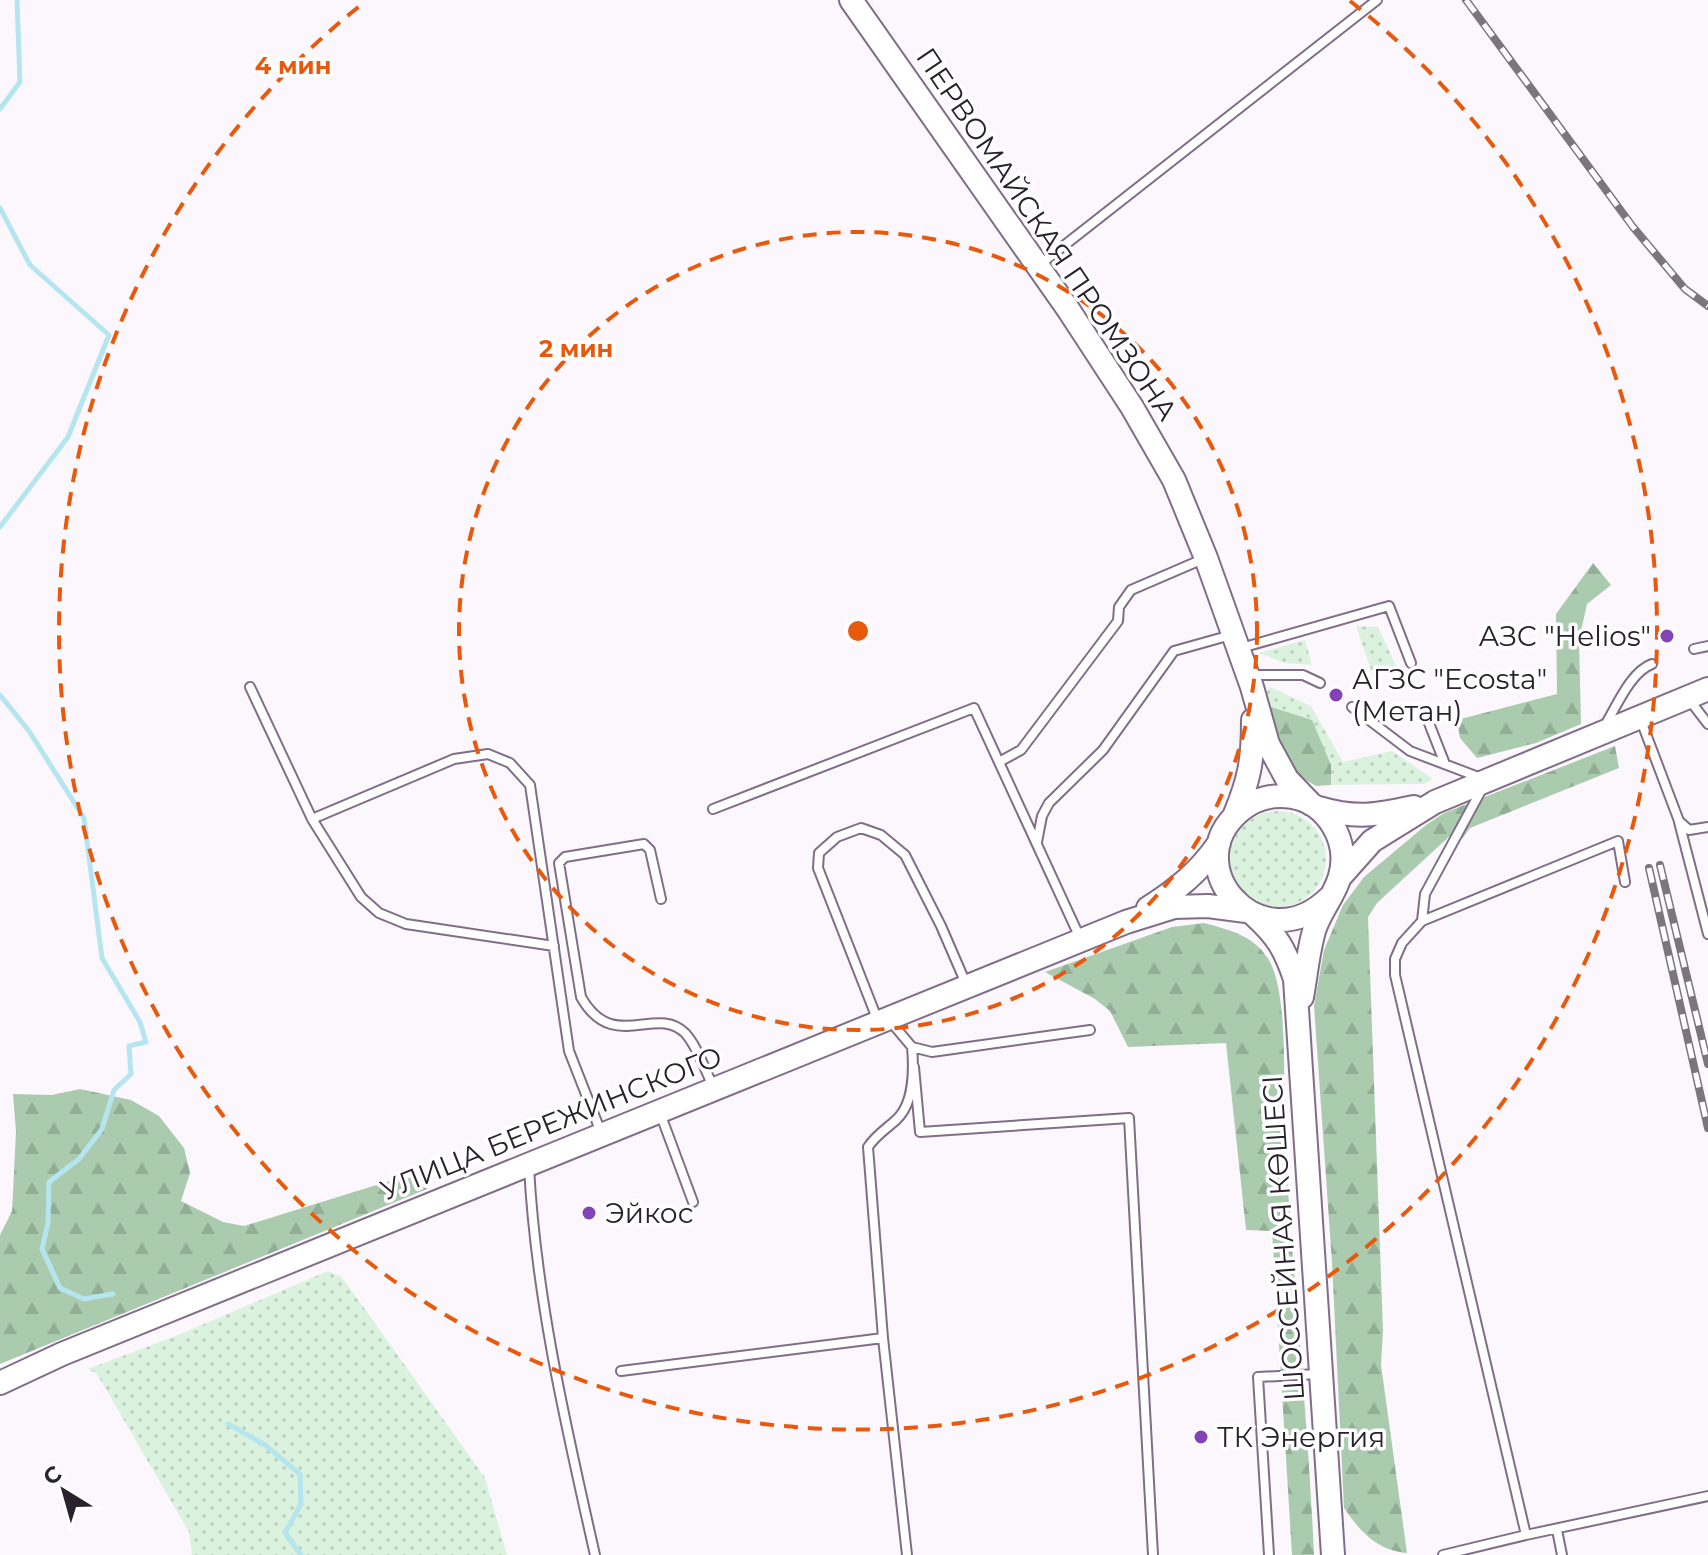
<svg xmlns="http://www.w3.org/2000/svg" width="1708" height="1555" font-family="Montserrat,sans-serif">
	<style>
		.grass { fill: url(#grass-dots) }
		.forest { fill: url(#forest-firs) }
		.lines { fill: none; stroke-linecap: round; stroke-linejoin: round }
		.stream { stroke: #b5e5ef; stroke-width: 5 }
		.service-casing { stroke: #806d87; stroke-width: 12 }
		.secondary-casing { stroke: #806d87; stroke-width: 26 }
		.service { stroke: #fff; stroke-width: 8 }
		.secondary { stroke: #fff; stroke-width: 22 }
		.rail-casing { stroke: #7c757e; stroke-width: 8 }
		.rail { stroke: #fff; stroke-width: 5; stroke-dasharray: 15; stroke-linecap: butt }
		.ring { fill: none; stroke: #e8590c; stroke-width: 4; stroke-dasharray: 14 10 }
		.poi-dot { fill: #8342b7; stroke: #fff; stroke-width: 3 }
		.labels { text-anchor: middle; dominant-baseline: central; stroke-width: 7; stroke-linejoin: round; paint-order: stroke }
		.street-label { font-size: 28px; fill: #29212c; stroke: #fff }
		.poi-label { font-size: 28px; fill: #29212c; stroke: #fff; text-anchor: start }
		.centre { fill: #e8590c; stroke: #fff; stroke-width: 4 }
		.ring-label { font-size: 24px; text-anchor: middle; font-weight: bold; fill: #e8590c; stroke: #fff; stroke-width: 7; stroke-linejoin: round; paint-order: stroke }
	</style>
	<defs>
		<pattern id="grass-dots" width="8" height="8" patternUnits="userSpaceOnUse" patternTransform="scale(2)"><rect width="8" height="8" fill="#dbf2de"/><path d="M2 2h.1M6 6h.1" fill="none" stroke="#bccfbf" stroke-width="1.8" stroke-linecap="round"/></pattern>
		<pattern id="forest-firs" width="22" height="20" patternUnits="userSpaceOnUse" patternTransform="scale(2)"><rect width="22" height="20" fill="#abcbaf"/><path d="M5 1l3.5 6h-7zM16 11l3.5 6h-7z" fill="#93ae97"/></pattern>
	</defs>
	<rect width="100%" height="100%" fill="#fcf7fd"/>
	<path class="grass" d="M1356 626 1378 627 1397 668 1373 676Z
		M1305 640 1312 665 1285 663 1259 653Z
		M1270 687 1311 706 1343 762 1392 751 1433 779 1424 784 1316 785 1292 772 1265 695Z
		M1230 859a48 48 0 1 1 96 0a48 48 0 1 1-96 0Z
		M328 1271 341 1277 352 1291 485 1478 507 1555H192L189 1532 97 1374 88 1369 176 1336Z"/>
	<path class="forest" d="M1593 563 1611 585 1587 604 1579 640 1581 724 1536 743 1477 758 1460 738 1457 720 1557 694 1556 614Z
		M1268 706 1312 720 1331 765V785L1316 786 1292 772Z
		M1615 746 1619 768 1470 828 1463 838 1452 834 1377 903 1368 917 1383 1331 1381 1365 1407 1553C1376 1550 1361 1532 1344 1508L1332 1263 1314 1006 1324 950 1343 905 1364 877 1426 825 1444 813Z
		M1204 923C1230 930 1256 936 1270 962 1290 1001 1282 1096 1285 1143 1293 1280 1308 1417 1314 1555H1292L1272 1231 1246 1230 1226 1043 1128 1047 1110 1011 1095 999 1045 972 1172 927Z
		M80 1089 131 1100 159 1116 184 1148 190 1173 181 1201 223 1222 244 1226 386 1182 419 1176 427 1189 0 1364V1235L12 1211 16 1132 13 1094 52 1095Z"/>
	<g class="lines">
		<path class="stream" d="M0 109 20 82 17 0
			M0 208 30 265 109 335 68 437 0 527
			M0 695 29 731 84 818 102 958 140 1022 146 1042 129 1046 131 1074 114 1090 102 1129 79 1159 49 1182 48 1223 42 1249 60 1288 84 1299 113 1294
			M228 1424 265 1445 300 1474 301 1504 285 1533 301 1555"/>
		<g class="service-casing">
			<path id="service" d="M1038 266 1377 0
				M1241 648 1389 606 1411 663
				M1694 649 1708 646
				M1249 675H1303L1320 683
				M250 687 312 819 454 759 488 754 510 763 530 785 569 1051 602 1135
				M1688 698 1708 724
				M1352 707 1410 751 1481 778
				M1425 713 1445 764
				M1640 718 1679 821 1689 830 1708 827
				M1604 727C1616 708 1630 672 1652 664
				M999 762 1021 750 1118 621 1119 607 1131 590 1203 559
				M713 809 974 708 1081 940
				M312 819 361 897 379 913 406 924 554 946
				M1679 822 1708 934
				M1037 842 1042 816 1049 803 1103 750 1174 651 1231 635
				M661 899 650 850 644 844 565 857 559 863 581 997C613 1054 656 1004 685 1033 698 1047 705 1071 714 1088
				M1422 921 1618 841 1625 882
				M878 1021 818 868 819 853 837 837 861 828 881 835 905 855 941 926 967 986
				M891 1022 912 1047 932 1052 1090 1030
				M914 1067 920 1132 1129 1118 1153 1555
				M660 1113 693 1202
				M529 1167C536 1299 566 1426 595 1555
				M621 1371 883 1338
				M1557 1530 1562 1555
				M1526 1535 1708 1496
				M907 1555 883 1338 868 1147C876 1135 885 1130 896 1120 914 1104 914 1069 912 1047
				M1269 1555 1258 1377 1319 1374
				M1443 1555 1526 1535 1395 975V959L1402 943 1422 921 1425 894 1483 787"/>
		</g>
		<g class="secondary-casing">
			<path id="secondary" d="M851 0 1068 309 1132 407 1174 480 1206 558 1252 687 1268 744 1287 779 1311 804
				M1319 808C1356 819 1377 815 1414 807
				M1235 814C1250 778 1253 759 1253 720
				M1340 877 1372 841 1435 802 1708 689
				M1148 908C1177 890 1200 871 1219 843
				M1254 915C1277 936 1285 949 1295 979L1333 1555
				M1302 997C1306 975 1308 952 1314 931 1320 911 1335 895 1340 876 1350 841 1327 803 1292 797 1273 794 1254 799 1240 811 1175 866 1261 964 1329 898
				M0 1383 62 1354 1126 922 1174 907 1208 906 1246 911"/>
		</g>
		<use href="#service" class="service"/>
		<use href="#secondary" class="secondary"/>
		<g class="rail-casing">
			<path id="rail" d="M1466 0 1633 227 1685 289 1708 306
				M1660 865 1708 1064
				M1649 868 1708 1128"/>
		</g>
		<use href="#rail" class="rail"/>
	</g>
	<g class="ring">
		<circle cx="858" cy="631" r="399"/>
		<path d="M1350 1A799 799 0 1 1 366 1"/>
	</g>
	<g class="poi-dot">
		<circle cx="1667" cy="636" r="8"/>
		<circle cx="1336" cy="695" r="8"/>
		<circle cx="589" cy="1213" r="8"/>
		<circle cx="1201" cy="1437" r="8"/>
	</g>
	<g class="labels">
		<g class="street-label">
			<text transform="translate(1047 234) rotate(56)">ПЕРВОМАЙСКАЯ ПРОМЗОНА</text>
			<text transform="translate(551 1123) rotate(-22)">УЛИЦА БЕРЕЖИНСКОГО</text>
			<text transform="translate(1283 1238) rotate(-94)">ШОССЕЙНАЯ КӨШЕСІ</text>
		</g>
		<g class="poi-label">
			<text x="1651" y="636" text-anchor="end">АЗС "Helios"</text>
			<text x="1352" y="679">АГЗС "Ecosta"<tspan x="1352" dy="32">(Метан)</tspan></text>
			<text x="605" y="1213">Эйкос</text>
			<text x="1217" y="1437">ТК Энергия</text>
		</g>
	</g>
	<circle cx="858" cy="631" r="12" class="centre"/>
	<g class="ring-label">
		<text x="293" y="74">4 мин</text>
		<text x="576" y="357">2 мин</text>
	</g>
	<g transform="translate(64 1491) rotate(323)" stroke="#ffffff" stroke-width="6" paint-order="stroke">
	<path d="M0-6L14 30L0 20L-14 30Z" fill="#29212c"/>
	<text y="-12" font-size="22" font-weight="bold" text-anchor="middle" fill="#29212c">С</text>
	</g>
</svg>
